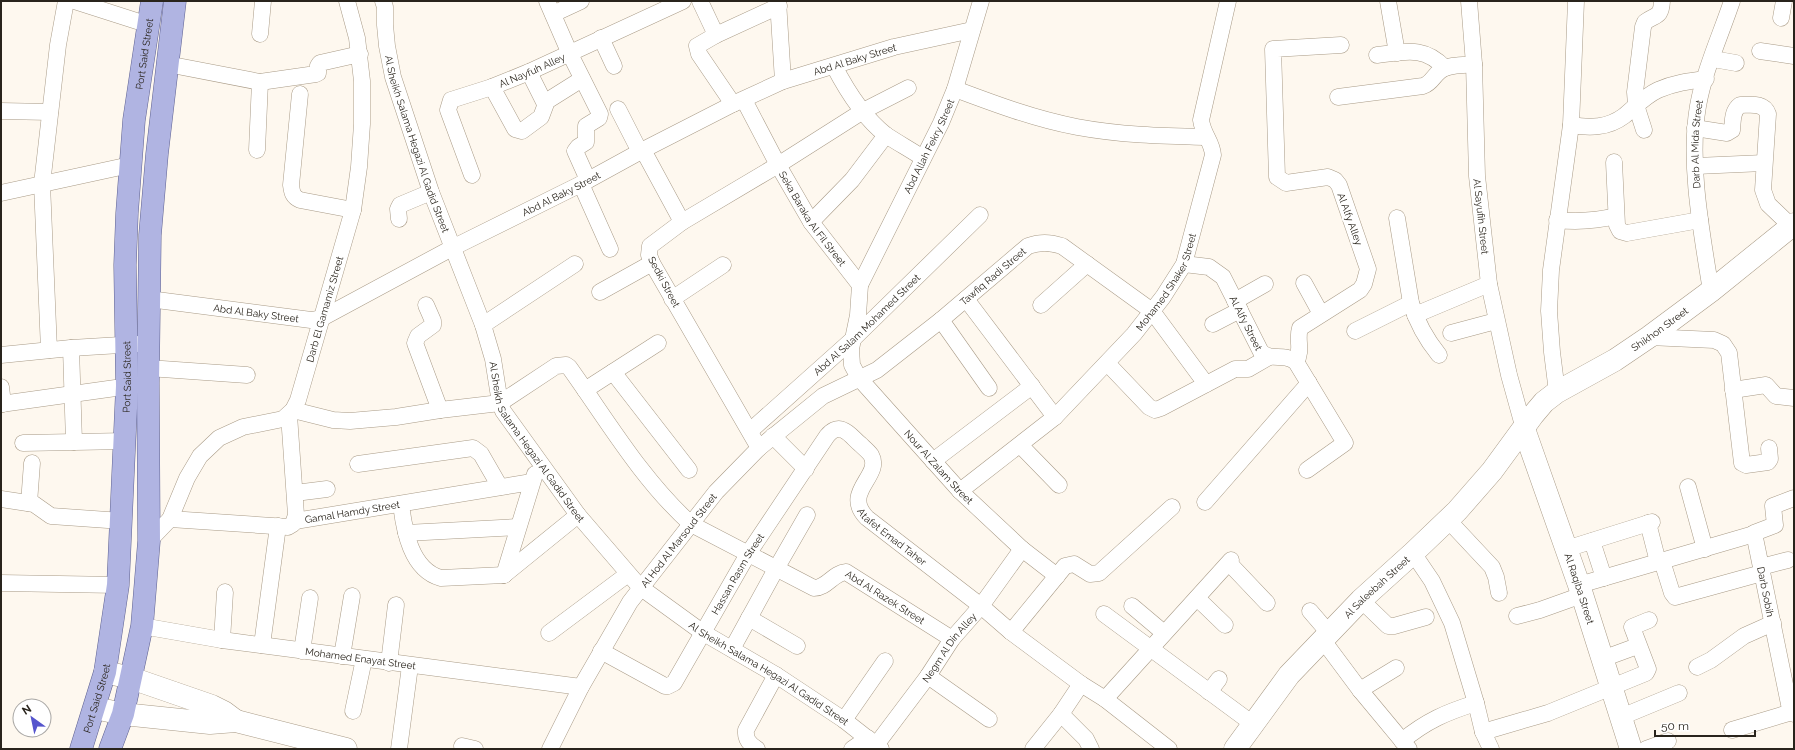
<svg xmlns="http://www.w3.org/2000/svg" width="1795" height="750" font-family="Raleway,sans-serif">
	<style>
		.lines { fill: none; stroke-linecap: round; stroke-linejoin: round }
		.street-casing { stroke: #a99b87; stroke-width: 17 }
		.secondary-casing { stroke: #a99b87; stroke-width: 23 }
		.primary-casing { stroke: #5e6190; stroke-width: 23 }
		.street { stroke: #fff; stroke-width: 16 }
		.secondary { stroke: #fff; stroke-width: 22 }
		.primary { stroke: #b0b4e2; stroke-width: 22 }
		.labels { text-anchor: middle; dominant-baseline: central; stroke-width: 4; stroke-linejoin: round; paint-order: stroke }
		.street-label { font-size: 10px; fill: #29241c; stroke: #fff }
	</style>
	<rect width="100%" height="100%" fill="#fef8ef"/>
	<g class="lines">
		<g class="street-casing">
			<g id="street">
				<path d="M74 1 149 25"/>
				<path id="s1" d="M383 1 385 7V25L387 46 393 77 431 192 483 325 493 359 500 403 503 411 578 515 640 587 702 632 776 675 844 720 881 749"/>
				<path d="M547 1 570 54 600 114 599 118 586 126V142L578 147 575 151 588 180"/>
				<path d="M700 1 716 35"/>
				<path d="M778 1 783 81"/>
				<path d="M1388 1 1397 53"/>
				<path id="s2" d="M1469 1 1474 64 1477 176 1489 284 1509 375 1524 429"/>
				<path d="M553 14 581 1"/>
				<path d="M1781 18 1784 1"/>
				<path d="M260 34 263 1"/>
				<path d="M601 38 614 66"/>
				<path d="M1760 51 1794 56"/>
				<path d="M1377 55C1404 52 1424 45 1445 68"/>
				<path d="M1713 59 1736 63"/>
				<path d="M167 64 260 82 316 74 318 73V66L320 63 360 54"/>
				<path d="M834 66C847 91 864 118 886 135 898 143 911 150 923 158"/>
				<path d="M529 72 545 104"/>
				<path d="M492 87 515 129 522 131 541 117 547 101 582 79"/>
				<path d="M955 89C995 104 1035 119 1077 127 1120 135 1162 136 1205 137"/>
				<path d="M300 94 291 185C292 193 293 197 300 200L353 210"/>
				<path d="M1338 97 1423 86C1432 83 1433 76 1440 71 1448 64 1464 66 1474 64"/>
				<path id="s3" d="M744 100 778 165 811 222 860 285 858 315 851 349 852 365 859 378 960 491 1022 549 1057 576"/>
				<path d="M733 104 699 54 697 46 716 35 779 6"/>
				<path d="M618 109 640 152"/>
				<path d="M1 111 50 112"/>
				<path d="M1571 125C1590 128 1608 128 1624 116 1635 107 1645 96 1658 90 1674 83 1689 81 1706 79"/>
				<path d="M1695 128 1727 133 1732 130C1733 121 1732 111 1740 105 1750 105 1764 102 1768 114L1763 190 1768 204 1791 226"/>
				<path d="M1644 130 1636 105 1635 92 1643 27 1645 22C1656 14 1661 18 1662 1"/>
				<path d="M257 150 260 82"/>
				<path d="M643 150 682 222"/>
				<path d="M1614 162 1617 225 1620 231 1627 233 1700 220"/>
				<path d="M1696 166 1764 163"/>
				<path id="s4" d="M472 175 448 110 451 100 492 87 529 72 683 1"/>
				<path d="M581 184 610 249"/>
				<path d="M1 193 130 165"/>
				<path d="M1397 218 1411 303C1417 323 1426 339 1439 355"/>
				<path d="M399 219 398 209 400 205 431 192"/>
				<path d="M1557 220C1578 222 1596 221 1616 216"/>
				<path d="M811 222 852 180 886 135"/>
				<path id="s5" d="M1184 264 1209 267 1223 277 1261 352C1273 362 1282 352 1296 362L1345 443 1307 470"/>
				<path d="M1304 283 1321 314"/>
				<path id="s6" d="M860 285 941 123 955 89 981 1"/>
				<path id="s7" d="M1711 291C1702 234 1688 163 1698 106 1704 71 1721 34 1732 1"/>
				<path d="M600 292 652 263"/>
				<path id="s8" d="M149 299 311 320 322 318 452 248 581 184 643 150 733 104 783 81 894 47 972 30"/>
				<path d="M672 299 723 265"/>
				<path d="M966 299 1055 417"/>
				<path d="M1235 301 1265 284"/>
				<path d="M426 305 433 321V325L418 336 415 343 440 410"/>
				<path d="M1041 305 1087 264"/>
				<path d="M1415 315 1489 284"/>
				<path d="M941 320 989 388"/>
				<path d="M1213 324 1240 310"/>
				<path d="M483 325 575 264"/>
				<path d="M1355 331 1411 303"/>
				<path d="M1451 333 1496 321"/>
				<path d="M1649 337 1714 340 1723 344 1729 353 1742 463 1746 465 1768 462 1770 459 1769 448"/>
				<path d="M71 348 74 442"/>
				<path d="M49 350 42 184 58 45 66 1"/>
				<path d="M1 355 71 348 137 344"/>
				<path d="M1296 362C1303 349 1296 341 1300 328L1360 290 1364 284 1368 269 1339 185 1335 180 1328 177 1286 183 1277 177 1273 49 1341 45"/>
				<path d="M1107 363 1149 407 1155 410 1161 408 1235 369H1248L1269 357"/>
				<path d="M148 368 247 375"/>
				<path d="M613 372 689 470"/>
				<path d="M1 387 3 404"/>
				<path d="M585 390 658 343"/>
				<path d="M1733 390 1766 385 1776 396 1794 398"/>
				<path d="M1557 392 1552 352 1549 311 1551 270 1571 125 1576 1"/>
				<path d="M1 404 137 385"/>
				<path id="s9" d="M293 410 333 420 350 421 396 417 440 410 500 403 556 366 566 365 569 367C607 420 642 480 691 524L814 588C827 588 833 573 846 572L952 639"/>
				<path id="s10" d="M750 431 853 339 980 215"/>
				<path d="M773 436 806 469"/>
				<path d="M23 443 126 441"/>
				<path d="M1020 445 1059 485"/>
				<path d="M759 448 652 263 649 255 650 246 682 222 778 165 863 111 908 88"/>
				<path d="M933 461 1032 386"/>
				<path d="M358 464 473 448 481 454 500 487"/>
				<path d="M1688 487 1705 549"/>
				<path id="s11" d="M960 491 1055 417 1134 334 1163 297 1184 264 1213 155C1212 141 1203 135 1201 120L1228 1"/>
				<path d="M295 493 327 489"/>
				<path id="s12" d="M1794 498 1773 506 1775 525 1754 533 1790 709 1794 714"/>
				<path d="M1 499 34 504 51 516 122 521"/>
				<path d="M1205 502 1309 383"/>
				<path d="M29 503 32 463"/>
				<path d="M401 504C404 530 411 570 441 578L504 575"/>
				<path d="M170 519 288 527 293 524 296 515 289 415"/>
				<path d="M1448 520 1492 567 1496 577 1499 593"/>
				<path id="s13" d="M295 521 532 482"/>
				<path d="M1648 523 1658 562"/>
				<path d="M406 533 518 527"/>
				<path id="s14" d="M149 541 170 519 187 478 200 456 219 438 243 427 283 419 293 410 298 400 353 210 359 167 362 124V81L357 38 347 1"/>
				<path d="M1592 541 1604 578"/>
				<path d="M1566 549 1652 522"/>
				<path d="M1413 553 1432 581 1452 623 1476 703 1483 732 1491 749"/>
				<path d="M1662 561 1672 593 1675 597 1762 573"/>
				<path d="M1229 563 1267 603"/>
				<path d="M1761 567 1788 560"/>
				<path d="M504 575 535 474"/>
				<path d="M504 575 578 515"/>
				<path d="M1 583 118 585"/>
				<path d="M1579 585 1754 534"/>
				<path d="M1197 598 1225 625"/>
				<path d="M1361 600 1388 626H1394L1426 617"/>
				<path d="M1132 606 1164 633"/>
				<path d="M1310 611 1328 632"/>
				<path d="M1104 614 1253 724"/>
				<path d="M1517 616 1540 610 1582 595"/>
				<path d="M749 618 797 646"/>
				<path id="s15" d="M142 626 222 640 581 687"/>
				<path d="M1011 632 1065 566 1074 564 1090 574 1099 573 1172 507"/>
				<path d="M549 633 628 574"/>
				<path d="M1322 639 1360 690 1409 749"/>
				<path d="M222 640 225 592"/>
				<path d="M262 645 278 526"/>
				<path d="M732 649 776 569 807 515"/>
				<path d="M302 651 310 598"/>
				<path id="s16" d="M601 651 665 686H668L674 683 748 554 827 436C831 431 837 427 843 430 849 432 855 440 860 444 863 447 868 451 871 455 883 476 841 492 867 518L981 606 1011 632 1081 684 1105 699 1169 749"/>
				<path d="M342 656 352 596"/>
				<path d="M1602 659 1632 648"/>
				<path d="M389 663 396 605"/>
				<path d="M1697 667 1711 660 1744 636 1773 623"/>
				<path d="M928 676 989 719"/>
				<path d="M1360 690 1396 668"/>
				<path d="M1209 692 1219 679"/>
				<path d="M1105 699 1231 560"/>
				<path d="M353 711 364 659"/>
				<path d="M1061 714 1086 739 1091 749"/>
				<path d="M1621 717 1679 693"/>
				<path d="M844 720 885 661"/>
				<path d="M1732 730 1792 712"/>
				<path d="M1483 732 1548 713 1646 673 1648 669 1632 627 1649 620"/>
				<path d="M1402 741C1426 721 1447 712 1476 703"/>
				<path id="s17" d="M876 745 928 676 952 639 981 606 1022 549"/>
				<path d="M462 746 475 749"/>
				<path d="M399 749 410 666"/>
				<path id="s18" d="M550 749 581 687 630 602 716 492 759 448 823 396 877 370 941 320 1028 246C1040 242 1049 242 1062 246L1152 311 1206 384"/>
				<path d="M757 749C749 744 745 739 746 730L776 675"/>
				<path d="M852 749 868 738"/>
				<path d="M1033 749 1061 714 1081 684"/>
				<path d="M1646 749 1668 741"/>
			</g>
		</g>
		<g class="secondary-casing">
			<g id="secondary">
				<path id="s19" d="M1524 429 1579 585 1631 749"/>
				<path d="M105 672 131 678 212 706 224 712 236 721"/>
				<path d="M95 708 123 714 210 723 236 721 346 749"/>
				<path id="s20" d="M1235 749 1289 675 1361 600 1413 553 1457 511 1492 471 1533 415 1544 402 1557 392 1615 360 1649 337 1711 291 1794 224"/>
			</g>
		</g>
		<g class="primary-casing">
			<g id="primary">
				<path id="s21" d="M81 749 105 672 118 585 127 386 125 265 127 213 134 120 152 1"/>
				<path d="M110 749 123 714 142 626 149 541 148 383 150 235 157 154 175 1"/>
			</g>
		</g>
		<use href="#street" class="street"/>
		<use href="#secondary" class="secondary"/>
		<use href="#primary" class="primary"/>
	</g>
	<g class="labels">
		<g class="street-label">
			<text stroke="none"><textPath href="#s21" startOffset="701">Port Said Street</textPath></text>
			<text stroke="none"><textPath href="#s8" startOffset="768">Abd Al Baky Street</textPath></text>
			<text stroke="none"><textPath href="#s4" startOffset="166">Al Nayfuh Alley</textPath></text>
			<text stroke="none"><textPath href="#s1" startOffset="148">Al Sheikh Salama Hegazi Al Gadid Street</textPath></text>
			<text stroke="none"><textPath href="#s7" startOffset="148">Darb Al Mida Street</textPath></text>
			<text stroke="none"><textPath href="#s6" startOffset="155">Abd Allah Fekry Street</textPath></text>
			<text stroke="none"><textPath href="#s8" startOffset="444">Abd Al Baky Street</textPath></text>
			<text stroke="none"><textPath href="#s2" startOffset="216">Al Sayufih Street</textPath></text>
			<text stroke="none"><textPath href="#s3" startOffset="137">Seka Baraka Al Fil Street</textPath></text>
			<text transform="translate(1350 219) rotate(70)">Al Alfy Alley</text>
			<text stroke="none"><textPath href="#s18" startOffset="660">Tawfiq Radi Street</textPath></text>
			<text stroke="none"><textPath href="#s11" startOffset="297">Mohamed Shaker Street</textPath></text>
			<text transform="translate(664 282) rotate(62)">Sedki Street</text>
			<text stroke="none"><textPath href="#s14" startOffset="313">Darb El Gamamiz Street</textPath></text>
			<text stroke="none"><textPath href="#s8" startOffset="108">Abd Al Baky Street</textPath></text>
			<text stroke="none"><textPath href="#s5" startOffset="94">Al Alfy Street</textPath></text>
			<text stroke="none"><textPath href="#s10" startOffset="158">Abd Al Salam Mohamed Street</textPath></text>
			<text stroke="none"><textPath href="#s20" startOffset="603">Shikhon Street</textPath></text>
			<text stroke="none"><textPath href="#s21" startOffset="377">Port Said Street</textPath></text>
			<text stroke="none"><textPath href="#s1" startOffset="472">Al Sheikh Salama Hegazi Al Gadid Street</textPath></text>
			<text stroke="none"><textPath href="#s3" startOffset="434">Nour Al Zalam Street</textPath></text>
			<text stroke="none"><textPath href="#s13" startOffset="58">Gamal Hamdy Street</textPath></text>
			<text stroke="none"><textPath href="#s16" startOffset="530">Atafet Emad Taher</textPath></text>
			<text stroke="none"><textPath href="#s18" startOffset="246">Al Hod Al Marsoud Street</textPath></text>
			<text stroke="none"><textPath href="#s16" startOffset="209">Hassan Rasm Street</textPath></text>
			<text stroke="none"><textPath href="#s20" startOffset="216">Al Saleebah Street</textPath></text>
			<text stroke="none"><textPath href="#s19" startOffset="169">Al Raqiba Street</textPath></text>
			<text stroke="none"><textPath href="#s12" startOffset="124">Darb Sobih</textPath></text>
			<text stroke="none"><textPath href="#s9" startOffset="711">Abd Al Razek Street</textPath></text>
			<text stroke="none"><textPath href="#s17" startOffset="122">Negm Al Din Alley</textPath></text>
			<text stroke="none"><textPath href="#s15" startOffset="221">Mohamed Enayat Street</textPath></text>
			<text stroke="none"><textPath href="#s1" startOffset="808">Al Sheikh Salama Hegazi Al Gadid Street</textPath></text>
			<text stroke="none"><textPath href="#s21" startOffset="53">Port Said Street</textPath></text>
		</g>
	</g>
	<rect width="1795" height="750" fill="none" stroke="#29241c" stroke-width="4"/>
	<g transform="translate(32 718) rotate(327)"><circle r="19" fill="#ffffff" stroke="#a9a7a4"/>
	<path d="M0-3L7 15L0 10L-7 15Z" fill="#5655cd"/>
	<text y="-6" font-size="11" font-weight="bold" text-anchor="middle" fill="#29241c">N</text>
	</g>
	<path d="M1655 730v6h100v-6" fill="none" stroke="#29241c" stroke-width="2"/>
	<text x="1661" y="730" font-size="12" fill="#29241c" stroke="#ffffff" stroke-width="3" paint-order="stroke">50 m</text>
</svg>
